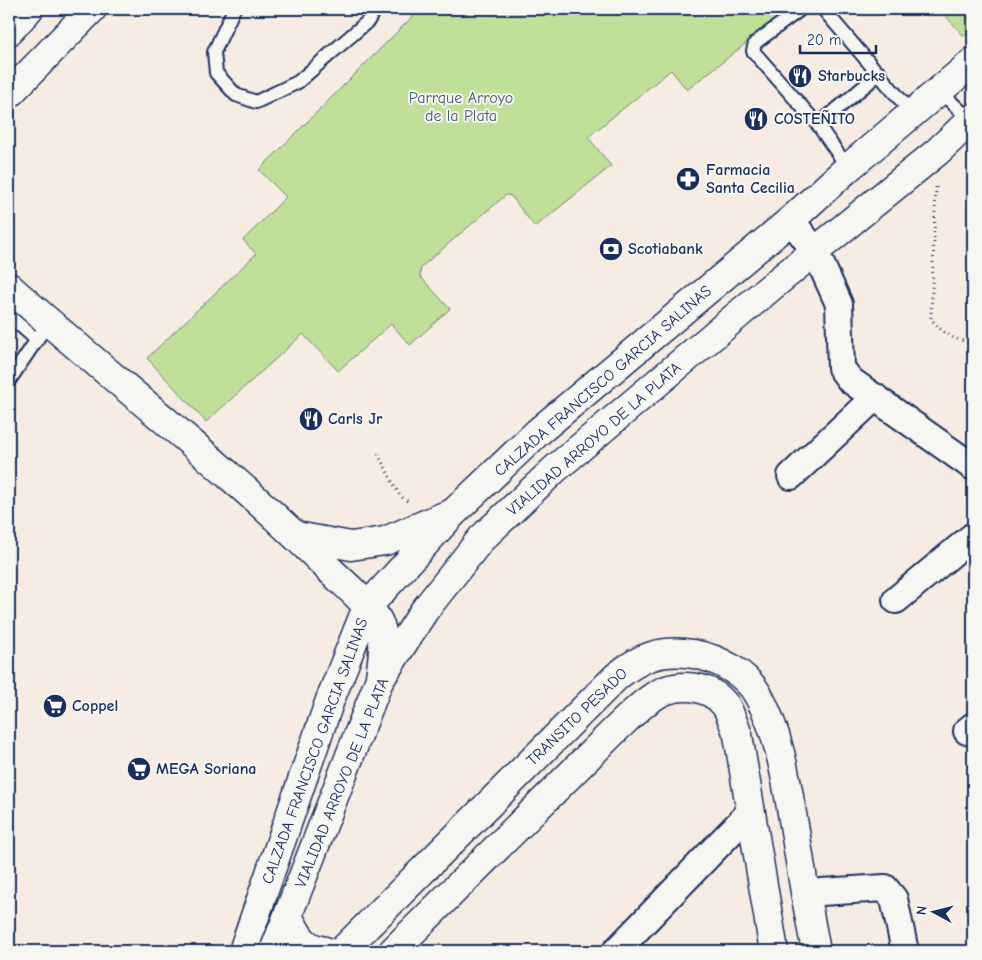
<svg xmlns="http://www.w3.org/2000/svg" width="982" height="960" font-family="'Comic Neue',sans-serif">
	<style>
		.green { fill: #c0df98; stroke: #6e877b }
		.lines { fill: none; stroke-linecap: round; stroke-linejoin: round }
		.lane-casing { stroke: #1b2f5e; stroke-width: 16 }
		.street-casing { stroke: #1b2f5e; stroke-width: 30 }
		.secondary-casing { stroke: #1b2f5e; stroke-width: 31 }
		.primary-casing { stroke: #1b2f5e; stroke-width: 31 }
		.path { stroke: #1b2f5e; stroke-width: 3; stroke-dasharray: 1 4; stroke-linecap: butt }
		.lane { stroke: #f6f6f2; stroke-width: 12 }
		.street { stroke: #f6f6f2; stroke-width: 26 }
		.secondary { stroke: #f6f6f2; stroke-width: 28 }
		.primary { stroke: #f6f6f2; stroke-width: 28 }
		.labels { text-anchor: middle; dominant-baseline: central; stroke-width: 4; stroke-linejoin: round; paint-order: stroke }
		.poi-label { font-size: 16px; font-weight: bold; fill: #1b2f5e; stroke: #f6f6f2; text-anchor: start }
		.park-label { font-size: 16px; fill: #445b6c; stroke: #f6f6f2 }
		.street-label { font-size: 16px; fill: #1b2f5e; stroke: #f6f6f2 }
	</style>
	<rect width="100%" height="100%" fill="#f6ece3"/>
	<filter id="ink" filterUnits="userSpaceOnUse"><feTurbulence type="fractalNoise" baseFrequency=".02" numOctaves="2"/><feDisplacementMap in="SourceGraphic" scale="10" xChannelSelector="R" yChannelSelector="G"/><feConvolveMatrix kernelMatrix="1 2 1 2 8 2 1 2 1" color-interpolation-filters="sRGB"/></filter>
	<g filter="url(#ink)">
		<path class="green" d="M420 9H786L754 37 687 90 671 70 588 137 611 166 535 227 511 196 506 195 421 267 420 276 450 309 410 345 391 324 338 371 303 334 206 422 147 358 256 254 243 240 286 197 259 170Z
			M939 9H973V28L964 36Z"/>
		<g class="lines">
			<g class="lane-casing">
				<path id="lane" d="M234 9 214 52 216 73 236 95 256 102 298 82 368 21 375 9
					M801 9 755 43 753 51 818 125 848 168
					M823 9 912 113
					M940 91 973 123
					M818 125 880 73
					M9 316 37 340
					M9 381 48 323"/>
			</g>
			<g class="street-casing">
				<path id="street" d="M791 220 815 251 839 304 841 368 850 380 973 467
					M791 476 875 397
					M896 600 973 536
					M967 731 973 726
					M805 893 885 888 894 899 905 951
					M616 951 751 811"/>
			</g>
			<g class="secondary-casing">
				<path id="secondary" d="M9 94 92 9
					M9 287C115 382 229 468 329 569 343 583 373 607 380 625 386 642 382 660 380 677
					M296 536 351 546 385 541 447 515
					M289 918C299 936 302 947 325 951
					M243 951 330 700 367 607 453 513 538 432 791 220 848 168 973 62
					M274 951 379 681 424 611 481 539 555 469 771 287 937 152 973 118
					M342 951 616 677C640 657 661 649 693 654 718 658 746 673 758 695 781 736 787 786 795 831 801 871 808 911 816 951
					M393 951 613 732C625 721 637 708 650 699 672 682 708 682 726 706 731 715 734 725 738 735L774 951"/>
			</g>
			<g class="primary-casing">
				<path id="primary" d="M9 31 29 9"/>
			</g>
			<path class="path" d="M936 187 931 318C940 332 956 342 973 342
				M378 454 400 496 410 503"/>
			<use href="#lane" class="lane"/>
			<use href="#street" class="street"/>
			<use href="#secondary" class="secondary"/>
			<use href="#primary" class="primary"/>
		</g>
	</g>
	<defs>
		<g id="restaurant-disc" transform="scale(1.25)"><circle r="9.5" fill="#1b2f5e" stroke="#f6f6f2"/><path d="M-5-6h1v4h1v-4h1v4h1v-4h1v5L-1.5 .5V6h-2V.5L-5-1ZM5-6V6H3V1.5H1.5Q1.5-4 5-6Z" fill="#fff"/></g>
		<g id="pharmacy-disc" transform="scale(1.25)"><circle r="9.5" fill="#1b2f5e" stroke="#f6f6f2"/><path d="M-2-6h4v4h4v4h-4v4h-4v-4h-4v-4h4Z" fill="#fff"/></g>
		<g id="bank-disc" transform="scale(1.25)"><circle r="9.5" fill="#1b2f5e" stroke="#f6f6f2"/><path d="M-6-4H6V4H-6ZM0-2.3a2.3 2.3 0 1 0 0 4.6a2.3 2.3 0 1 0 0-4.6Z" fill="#fff"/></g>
		<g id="supermarket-disc" transform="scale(1.25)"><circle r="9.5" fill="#1b2f5e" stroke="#f6f6f2"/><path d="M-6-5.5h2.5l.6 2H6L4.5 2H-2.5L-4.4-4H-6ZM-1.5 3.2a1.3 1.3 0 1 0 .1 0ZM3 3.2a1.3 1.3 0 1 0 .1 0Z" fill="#fff"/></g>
	</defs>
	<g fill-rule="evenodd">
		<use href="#restaurant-disc" x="800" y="76"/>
		<use href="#restaurant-disc" x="756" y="119"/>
		<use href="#pharmacy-disc" x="688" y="179"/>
		<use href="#bank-disc" x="611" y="249"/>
		<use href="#restaurant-disc" x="311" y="419"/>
		<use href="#supermarket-disc" x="55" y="706"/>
		<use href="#supermarket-disc" x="139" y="769"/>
	</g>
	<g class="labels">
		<g class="poi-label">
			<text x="818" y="76">Starbucks</text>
			<text x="774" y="119">COSTEÑITO</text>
			<text x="706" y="170">Farmacia<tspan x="706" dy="18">Santa Cecilia</tspan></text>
			<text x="628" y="249">Scotiabank</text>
			<text x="328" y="419">Carls Jr</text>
			<text x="72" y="706">Coppel</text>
			<text x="156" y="769">MEGA Soriana</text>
		</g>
		<g class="park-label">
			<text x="461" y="98">Parrque Arroyo<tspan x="461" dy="18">de la Plata</tspan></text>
		</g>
		<g class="street-label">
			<text transform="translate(603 381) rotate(-41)">CALZADA FRANCISCO GARCIA SALINAS</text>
			<text transform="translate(594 439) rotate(-41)">VIALIDAD ARROYO DE LA PLATA</text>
			<text transform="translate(577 717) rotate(-44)">TRANSITO PESADO</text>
			<text transform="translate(315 751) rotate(-70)">CALZADA FRANCISCO GARCIA SALINAS</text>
			<text transform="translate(342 783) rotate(-68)">VIALIDAD ARROYO DE LA PLATA</text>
		</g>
	</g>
	<rect width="982" height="960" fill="none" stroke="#f6f6f2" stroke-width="30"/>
	<rect x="15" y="15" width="952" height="930" fill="none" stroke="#1b2f5e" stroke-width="2" filter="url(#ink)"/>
	<g transform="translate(934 912) rotate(277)" stroke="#f6f6f2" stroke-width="4" paint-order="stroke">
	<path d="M0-4L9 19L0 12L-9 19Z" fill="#1b2f5e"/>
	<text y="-8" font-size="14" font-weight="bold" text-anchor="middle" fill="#1b2f5e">N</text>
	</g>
	<path d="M800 45v8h76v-8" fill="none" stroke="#1b2f5e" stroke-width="2.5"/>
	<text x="807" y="45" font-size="15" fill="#1b2f5e" stroke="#f6f6f2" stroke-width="4" paint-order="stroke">20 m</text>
</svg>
